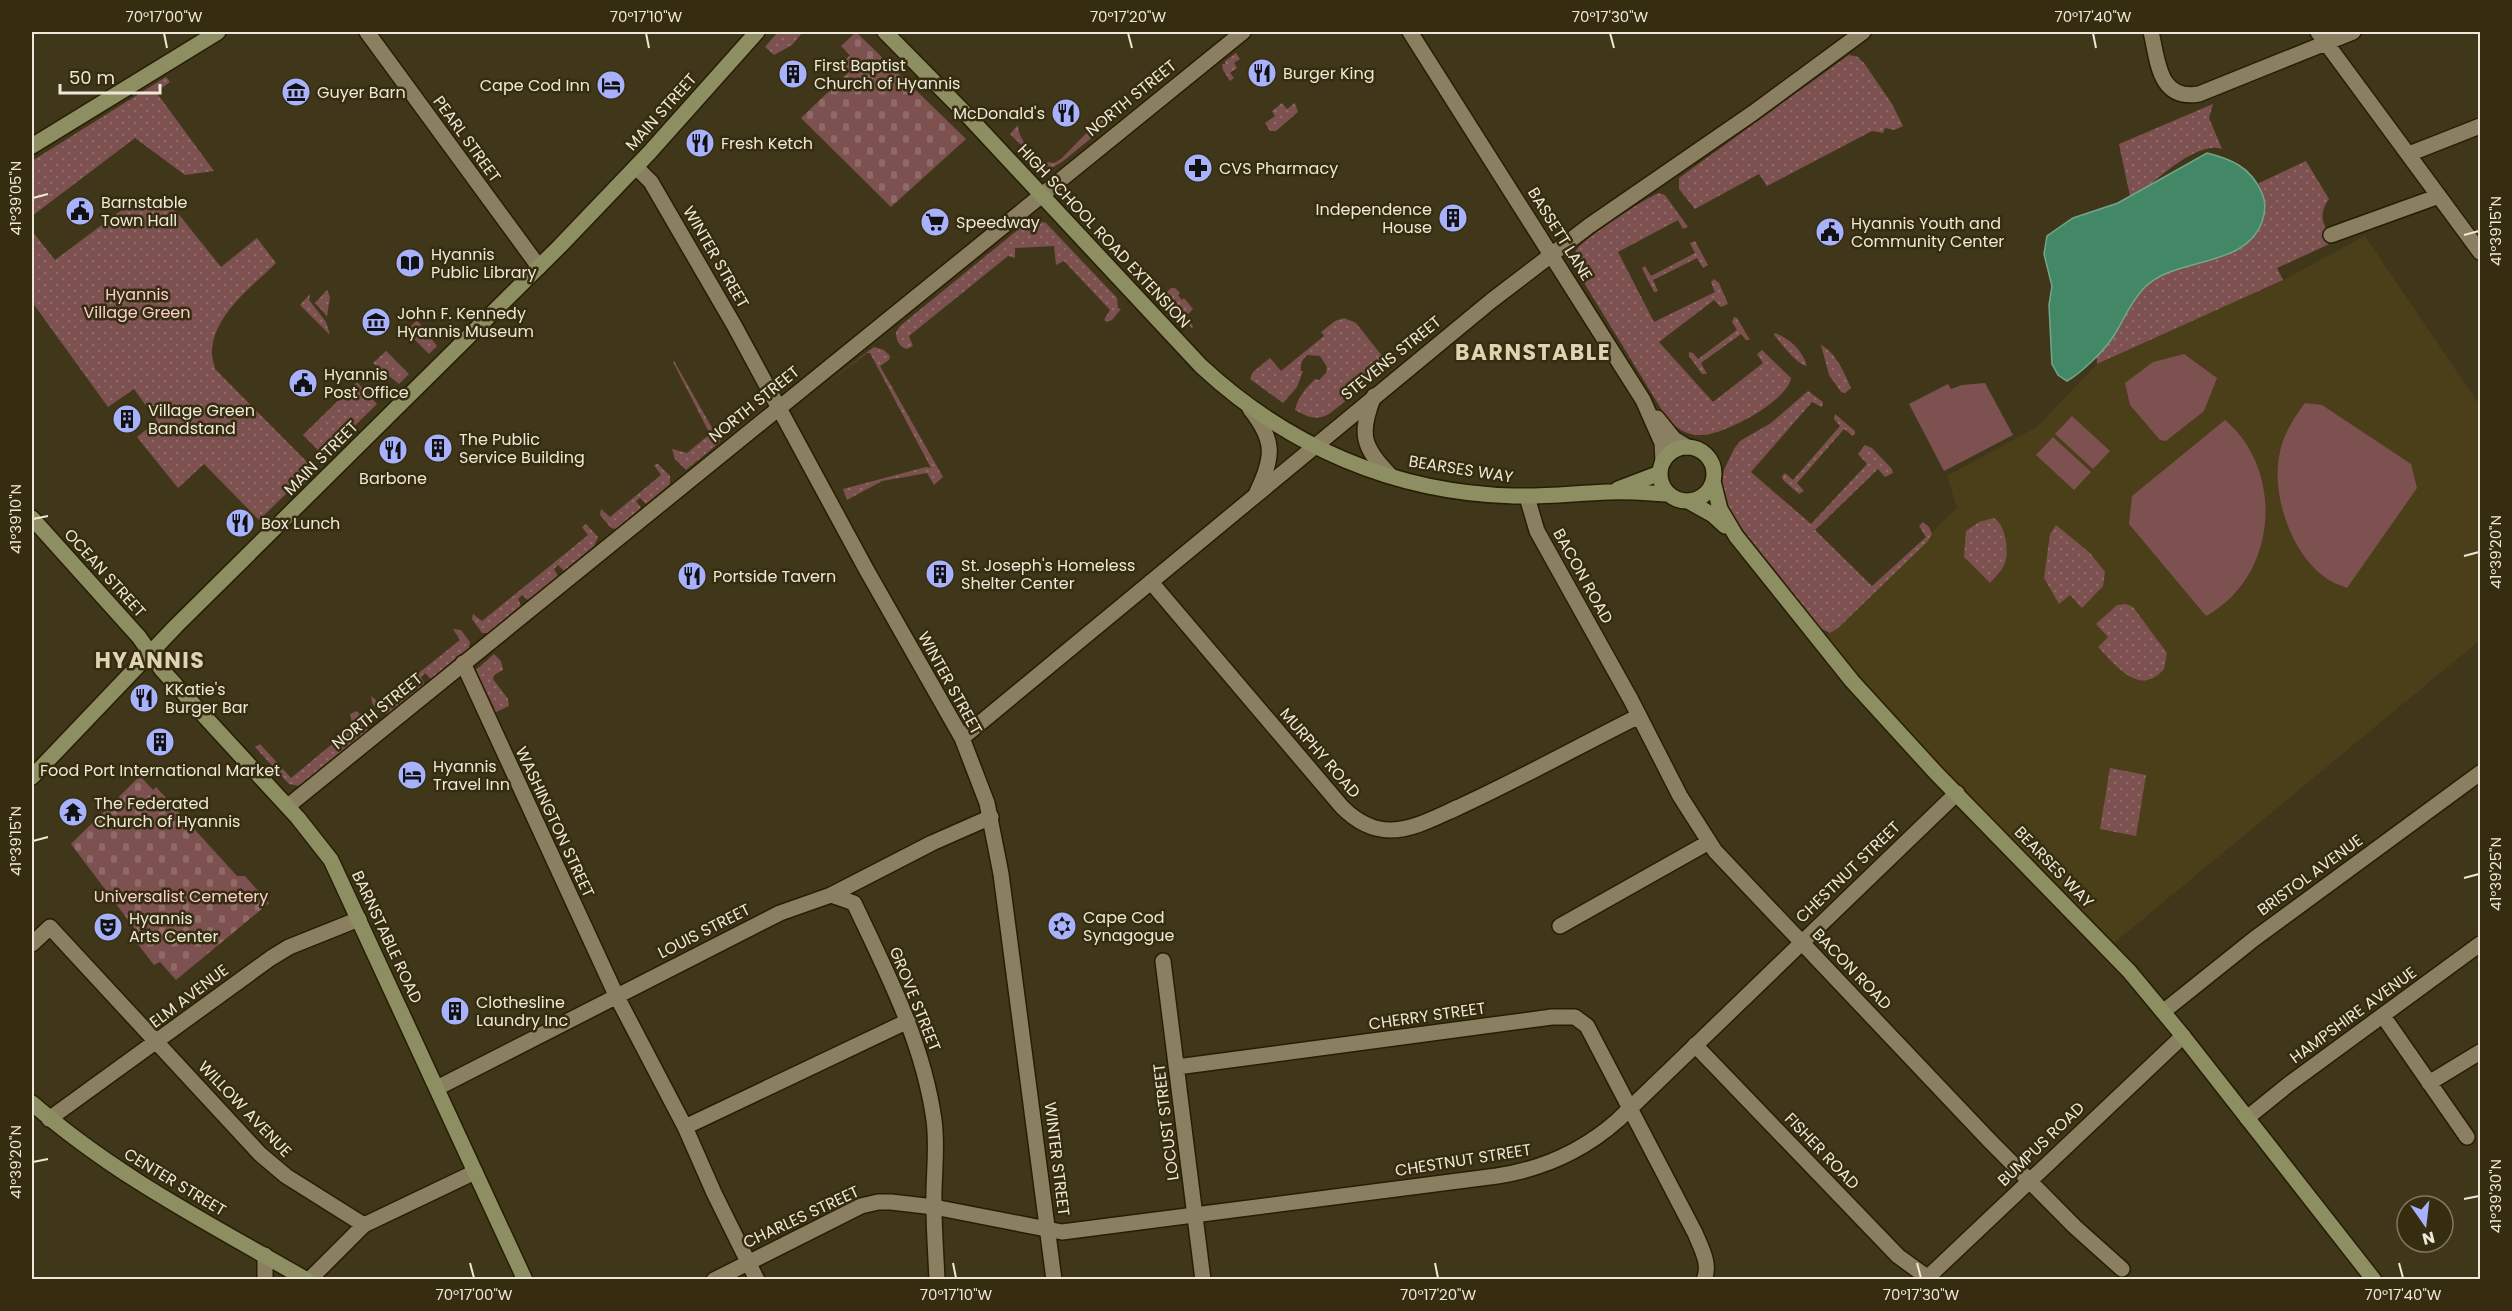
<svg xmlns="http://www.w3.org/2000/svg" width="2512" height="1311" font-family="Poppins,sans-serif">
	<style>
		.built { fill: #4b3f1a }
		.green { fill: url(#green-dots) }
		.cemetery { fill: url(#cemetery-stones) }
		.pitch { fill: #7c5150 }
		.water { fill: #428867; stroke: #75a589; stroke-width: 1.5 }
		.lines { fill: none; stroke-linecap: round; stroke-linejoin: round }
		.minor-casing { stroke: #271e02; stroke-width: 18 }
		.tertiary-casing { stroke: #271e02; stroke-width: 18 }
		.secondary-casing { stroke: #271e02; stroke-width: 18 }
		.minor { stroke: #8a7f61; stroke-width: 15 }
		.tertiary { stroke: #8a7f61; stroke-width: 15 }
		.secondary { stroke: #8d8f63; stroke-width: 15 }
		.ticks { fill: none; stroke: #ede8d7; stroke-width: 2 }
		.labels { text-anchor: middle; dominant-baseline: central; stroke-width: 5; stroke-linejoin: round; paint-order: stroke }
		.poi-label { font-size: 16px; fill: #ede8d7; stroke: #362d10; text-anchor: start }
		.street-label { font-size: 16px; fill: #ede8d7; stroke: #362d10 }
		.park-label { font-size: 16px; fill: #f9cfcd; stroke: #362d10 }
		.district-label { font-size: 22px; font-weight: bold; letter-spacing: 1.5px; fill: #dfd4b2; stroke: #362d10 }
		.neatline { fill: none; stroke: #ede8d7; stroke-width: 2 }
		.ticks-label { font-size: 15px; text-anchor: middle; fill: #ede8d7 }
	</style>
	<defs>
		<pattern id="green-dots" width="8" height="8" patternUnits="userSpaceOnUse" patternTransform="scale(1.5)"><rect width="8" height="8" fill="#7c5150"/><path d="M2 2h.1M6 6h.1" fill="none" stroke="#8f6a68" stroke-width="1.8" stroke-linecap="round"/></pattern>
		<pattern id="cemetery-stones" width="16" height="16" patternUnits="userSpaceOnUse" patternTransform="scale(1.5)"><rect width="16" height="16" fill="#7c5150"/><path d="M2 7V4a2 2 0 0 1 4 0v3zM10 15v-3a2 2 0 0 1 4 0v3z" fill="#8f6a68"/></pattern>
	</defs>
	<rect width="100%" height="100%" fill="#40371a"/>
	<path class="built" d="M2365 236 2480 406V640L2114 943 1927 751 1853 669 1826 635 1957 508 1947 476 2037 427 2097 364 2283 280Z"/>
	<path class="green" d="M778 32H801L802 33 792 45 774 55 765 47Z
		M1236 53 1240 59 1234 63 1237 68 1230 73 1234 78 1230 81 1223 70 1222 64H1225V61Z
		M1849 55 1858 57 1864 63 1892 104 1903 126 1894 130 1885 128 1883 133 1872 131 1767 186 1759 174 1695 209 1679 189V178Z
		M166 77 170 82 156 92 214 171 185 175 135 138 32 216V161Z
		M1282 103 1287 109 1295 103 1298 112 1276 131H1270L1265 123 1275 116 1272 111Z
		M2213 104 2209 118 2222 149C2195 140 2150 186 2131 201L2119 144Z
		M1114 109 1122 113 1062 162 1053 167H1046L1047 162 1054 163 1061 159 1109 110Z
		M1018 125C1018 139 1032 154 1044 161L1042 166 1010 134Z
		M2306 161 2329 199C2317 215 2323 228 2336 241L2277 268 2283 280 2097 364 2096 338 2110 334 2123 318 2141 284 2259 193V183Z
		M1659 193 1665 195 1688 227 1683 229 1678 220 1618 252 1654 322 1715 292 1711 282 1714 279 1719 283 1728 304 1721 307 1714 300 1659 342 1713 402 1763 363 1757 354 1762 350 1791 378C1788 401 1723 435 1702 435 1688 436 1678 429 1668 420L1575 268C1574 261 1573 255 1577 249 1584 239 1647 197 1659 193Z
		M138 198 176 211 221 267 257 238 276 263C252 287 215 313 212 350 211 356 214 363 215 369L313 468 259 520 204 464 178 488 137 437 157 421 134 389 108 407 32 302V231L55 260Z
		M1034 220 1046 223 1117 298 1118 308 1121 309 1112 320 1107 322 1104 320 1110 310 1064 261 1056 265 1054 246 1015 248V258L1008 256 909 336 913 346 907 349C899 347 896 340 896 332L900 326 1025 224Z
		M1695 241 1708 265 1703 268 1697 258 1653 280 1658 291 1654 292 1642 268 1645 266 1651 276 1695 253 1690 243Z
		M1171 288H1175L1180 293 1178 295 1182 300 1184 298 1193 309 1187 315 1193 327 1192 328 1163 296Z
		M327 290 330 297 327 316 315 303Z
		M310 294 309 300 326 322 330 335 300 305Z
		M1734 317 1737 318 1750 340H1746L1741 334 1701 363 1707 374H1702L1689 356V352L1693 353 1698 359 1737 330 1732 322Z
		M1344 318 1356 323 1390 366 1329 414C1317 421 1307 417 1295 410 1298 397 1306 388 1315 379L1319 380 1326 373 1327 367 1320 356 1307 355C1302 360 1300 364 1301 371H1303L1297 387 1283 403 1250 379 1253 372 1270 358 1281 371 1324 336 1321 332 1335 321Z
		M417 320 437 346 429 354 406 331Z
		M1775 333C1790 339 1802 350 1807 366 1795 363 1783 345 1774 335Z
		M1821 345C1836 353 1844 372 1851 388L1845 393 1841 392 1829 375Z
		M874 347 884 350 890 356 889 360 880 366 943 477 934 485 927 473 882 481 847 500 843 489 926 467 931 468 870 353H867L819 389Z
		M386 351 409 374 399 384 373 363Z
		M674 361 715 433 718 432 721 439 719 443 686 470 675 459 672 449 687 453 710 434 673 362Z
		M357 382 377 404 324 456 303 435Z
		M1808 391 1823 402 1822 407 1812 402 1751 472 1811 524 1867 464 1858 454 1865 445 1872 448 1892 469 1893 473 1885 477 1878 469 1815 530 1872 586 1926 537 1919 526 1923 522 1929 527 1932 534 1927 542 1838 628 1830 633 1820 628 1729 512 1723 492 1722 483 1724 470 1734 449 1740 441 1771 423Z
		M1835 414 1855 431V434L1853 436 1844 429 1797 483 1804 491 1799 494 1783 480 1782 476 1785 473 1793 480 1840 426 1834 419Z
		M658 464 670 476V484L646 504 640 498 636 501 641 508 616 529 611 528 600 515 601 509 610 517 661 475 654 465Z
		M1994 518C2006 526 2009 550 2005 563 2002 571 1995 577 1990 583L1964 557 1966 531 1979 522Z
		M586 524 598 537 594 546 564 571 558 565 554 569 558 576 528 600 522 595 518 599 521 606 488 633H482L472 619 473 614 482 621 588 535 582 527Z
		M2056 525 2090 553 2105 572 2103 586 2082 608 2070 595 2059 604 2044 578 2050 534Z
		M2126 604 2133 607 2167 653 2164 669C2139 698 2116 665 2098 647L2108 637 2096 624 2117 605Z
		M453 629 461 630 470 642 469 648 431 679 425 673 421 677 425 685 388 714H381L372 703 371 696 380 704 460 640Z
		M494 654 501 661 503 670 494 675 493 679 508 699 509 706 496 712 476 670Z
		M357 711 367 723 368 731 299 786 289 784 255 747 260 744 291 778 353 727 350 714Z
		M2110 768 2146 775 2136 836 2100 829Z"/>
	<path class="cemetery" d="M856 32 966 139 891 207 801 118 850 71 843 63 850 55 841 46Z
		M140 776 153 790 156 787 237 876H245L269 903 176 980 160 962 154 965 133 938 138 933 71 844Z"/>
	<path class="pitch" d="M2184 354 2217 378 2204 411 2166 441 2160 440 2130 405 2125 383 2153 362Z
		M1985 383 2013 435 1944 471 1909 404 1948 384 1951 389 1962 385Z
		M2305 403 2322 405 2411 464 2417 488 2347 588C2340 585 2331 582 2326 578 2292 555 2272 497 2279 457 2282 436 2293 419 2305 403Z
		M2072 416 2110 451 2093 469 2055 434Z
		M2225 420C2286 472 2277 577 2206 616L2129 524 2132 496Z
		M2053 437 2091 472 2074 490 2036 455Z"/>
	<path class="water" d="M2207 153C2231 159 2250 167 2261 191 2266 201 2266 211 2262 222 2244 269 2177 256 2145 287 2130 302 2124 320 2113 337 2104 351 2081 373 2067 381L2058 375 2052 364 2049 305 2052 286 2044 254 2047 236 2073 218 2118 203Z"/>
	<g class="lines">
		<g class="minor-casing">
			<path id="minor" d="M367 32 539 267
				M2151 32C2158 60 2158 101 2199 94L2353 32
				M2318 32 2480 252
				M2409 154 2480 126
				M2331 235 2439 196
				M1374 396C1359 433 1362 447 1390 475
				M1250 409C1275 440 1274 457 1257 492
				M1527 497 1537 531 1631 700 1680 796 1715 851 1988 1139 2075 1227 2122 1269
				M1151 582 1342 807C1355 820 1371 830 1390 830 1414 830 1438 816 1459 807 1520 779 1579 746 1639 716
				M463 663 616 995 685 1127 714 1193 757 1280
				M831 895 854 903C887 973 923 1042 934 1120 938 1150 933 1177 934 1207 934 1231 936 1255 937 1280
				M1560 926 1709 842
				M32 944 50 927 260 1154 286 1176 364 1225 475 1172
				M1163 961 1203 1280
				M2164 1011 2254 939 2480 773
				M2383 1016 2467 1137
				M1695 1045 1898 1256 1931 1280
				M1177 1067 1552 1017H1575L1587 1026 1695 1233C1701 1248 1711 1264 1704 1280
				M2429 1083 2480 1052
				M437 1088 780 913 831 895 932 843 991 817
				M2247 1118 2289 1084 2480 944
				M49 1119 271 958 289 947 359 919
				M685 1127 908 1021
				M265 1255V1280
				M309 1280 364 1225
				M1925 1280 2183 1036"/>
		</g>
		<g class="tertiary-casing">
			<path id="tertiary" d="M1410 32 1643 400 1662 443 1663 461
				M636 167 651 182 734 325 866 569 962 738 987 803 1001 874 1054 1280
				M1657 418 1674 439 1687 447
				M962 738 1491 301 1589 226 1753 113 1863 32
				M288 806 1243 32
				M714 1280 861 1206 878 1202H891L934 1207 1062 1232 1497 1176C1543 1169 1583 1151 1618 1120L1957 793"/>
		</g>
		<g class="secondary-casing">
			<path id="secondary" d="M885 32 967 115 1201 366C1287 446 1394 493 1514 496 1546 497 1577 493 1609 492 1629 491 1649 493 1668 494
				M32 146 218 32
				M1660 474a27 27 0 1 1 54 0a27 27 0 1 1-54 0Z
				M1713 481 1720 509 1736 536 1852 681 1936 773 2129 971 2183 1036 2374 1280
				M1618 489 1660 473
				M1688 501 1713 515 1725 526
				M32 518 139 637 162 670 298 818 331 860 525 1280
				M32 777 176 626 560 246 649 153 757 32
				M32 1103C115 1176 212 1225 307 1280"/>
		</g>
		<use href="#minor" class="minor"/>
		<use href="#tertiary" class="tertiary"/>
		<use href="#secondary" class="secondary"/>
	</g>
	<path class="ticks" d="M164 33 167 48M646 33 649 48M1128 33 1132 48M1610 33 1614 48M2093 33 2096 48M33 198 48 194M2464 235 2479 231M33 519 48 516M2464 556 2479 552M33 841 48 837M2464 878 2479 874M33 1162 48 1159M2464 1199 2479 1196M470 1263 474 1278M953 1263 956 1278M1435 1263 1438 1278M1917 1263 1921 1278M2399 1263 2403 1278"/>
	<defs>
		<g id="restaurant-disc" transform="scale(1.5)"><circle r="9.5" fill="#a7b1fc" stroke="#362d10"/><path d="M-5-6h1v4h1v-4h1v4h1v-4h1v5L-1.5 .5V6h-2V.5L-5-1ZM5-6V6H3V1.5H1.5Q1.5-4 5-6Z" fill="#111"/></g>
		<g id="building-disc" transform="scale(1.5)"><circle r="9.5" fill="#a7b1fc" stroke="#362d10"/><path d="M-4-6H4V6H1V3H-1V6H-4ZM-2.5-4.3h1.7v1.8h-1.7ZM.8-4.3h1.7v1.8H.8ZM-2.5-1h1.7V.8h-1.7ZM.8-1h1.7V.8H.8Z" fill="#111"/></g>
		<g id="hotel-disc" transform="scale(1.5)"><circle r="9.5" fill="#a7b1fc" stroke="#362d10"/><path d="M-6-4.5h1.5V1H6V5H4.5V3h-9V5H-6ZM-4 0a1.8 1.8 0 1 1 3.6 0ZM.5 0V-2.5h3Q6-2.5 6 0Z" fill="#111"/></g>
		<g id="museum-disc" transform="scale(1.5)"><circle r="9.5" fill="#a7b1fc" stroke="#362d10"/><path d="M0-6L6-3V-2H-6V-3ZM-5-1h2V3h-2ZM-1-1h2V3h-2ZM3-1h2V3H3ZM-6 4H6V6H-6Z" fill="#111"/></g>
		<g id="pharmacy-disc" transform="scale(1.5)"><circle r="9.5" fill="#a7b1fc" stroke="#362d10"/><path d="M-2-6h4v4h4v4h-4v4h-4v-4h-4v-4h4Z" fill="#111"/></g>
		<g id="civic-disc" transform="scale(1.5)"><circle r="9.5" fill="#a7b1fc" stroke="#362d10"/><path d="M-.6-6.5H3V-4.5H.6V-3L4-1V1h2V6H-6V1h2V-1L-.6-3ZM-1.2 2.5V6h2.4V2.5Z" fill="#111"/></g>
		<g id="supermarket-disc" transform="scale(1.5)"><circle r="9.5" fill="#a7b1fc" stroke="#362d10"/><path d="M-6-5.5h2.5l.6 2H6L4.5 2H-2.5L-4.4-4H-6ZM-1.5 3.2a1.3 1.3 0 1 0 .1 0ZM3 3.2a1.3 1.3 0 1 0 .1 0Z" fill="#111"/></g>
		<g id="library-disc" transform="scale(1.5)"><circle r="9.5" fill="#a7b1fc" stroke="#362d10"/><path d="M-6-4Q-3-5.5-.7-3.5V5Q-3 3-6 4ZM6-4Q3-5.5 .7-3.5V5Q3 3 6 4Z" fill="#111"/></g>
		<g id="temple-disc" transform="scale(1.5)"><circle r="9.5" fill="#a7b1fc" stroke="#362d10"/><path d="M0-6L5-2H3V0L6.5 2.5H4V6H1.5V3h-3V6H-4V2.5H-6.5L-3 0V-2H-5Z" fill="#111"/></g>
		<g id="synagogue-disc" transform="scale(1.5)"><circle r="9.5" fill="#a7b1fc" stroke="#362d10"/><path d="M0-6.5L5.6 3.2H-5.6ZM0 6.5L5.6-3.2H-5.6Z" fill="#111"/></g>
		<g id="theatre-disc" transform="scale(1.5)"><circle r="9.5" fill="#a7b1fc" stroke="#362d10"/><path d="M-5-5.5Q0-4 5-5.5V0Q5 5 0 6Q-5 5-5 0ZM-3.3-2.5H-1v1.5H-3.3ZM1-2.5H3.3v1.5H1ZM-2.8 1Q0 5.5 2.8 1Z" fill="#111"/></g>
	</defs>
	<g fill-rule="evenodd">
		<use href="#restaurant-disc" x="1262" y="73"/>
		<use href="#building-disc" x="793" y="74"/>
		<use href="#hotel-disc" x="611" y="85"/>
		<use href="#museum-disc" x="296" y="92"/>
		<use href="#restaurant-disc" x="1066" y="113"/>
		<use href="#restaurant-disc" x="700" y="143"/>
		<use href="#pharmacy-disc" x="1198" y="168"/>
		<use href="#civic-disc" x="80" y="211"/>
		<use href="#building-disc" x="1453" y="218"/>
		<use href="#supermarket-disc" x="935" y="222"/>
		<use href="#civic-disc" x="1830" y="232"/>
		<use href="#library-disc" x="410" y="263"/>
		<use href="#museum-disc" x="376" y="322"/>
		<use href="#civic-disc" x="303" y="383"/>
		<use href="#building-disc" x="127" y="419"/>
		<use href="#building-disc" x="438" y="448"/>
		<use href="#restaurant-disc" x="393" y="450"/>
		<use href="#restaurant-disc" x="240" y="523"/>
		<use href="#building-disc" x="940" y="574"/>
		<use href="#restaurant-disc" x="692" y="576"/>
		<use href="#restaurant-disc" x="144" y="698"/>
		<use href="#building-disc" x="160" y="742"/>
		<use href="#hotel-disc" x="412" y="775"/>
		<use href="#temple-disc" x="73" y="812"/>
		<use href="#synagogue-disc" x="1062" y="926"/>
		<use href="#theatre-disc" x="108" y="927"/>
		<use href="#building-disc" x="455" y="1011"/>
	</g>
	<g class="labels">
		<g class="poi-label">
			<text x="814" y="65">First Baptist<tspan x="814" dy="18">Church of Hyannis</tspan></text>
			<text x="1283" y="73">Burger King</text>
			<text x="590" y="85" text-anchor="end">Cape Cod Inn</text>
			<text x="317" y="92">Guyer Barn</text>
			<text x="1045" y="113" text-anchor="end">McDonald's</text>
			<text x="721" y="143">Fresh Ketch</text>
			<text x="1219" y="168">CVS Pharmacy</text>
			<text x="101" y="202">Barnstable<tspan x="101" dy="18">Town Hall</tspan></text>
			<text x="1432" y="209" text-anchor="end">Independence<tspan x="1432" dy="18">House</tspan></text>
			<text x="956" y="222">Speedway</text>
			<text x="1851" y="223">Hyannis Youth and<tspan x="1851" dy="18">Community Center</tspan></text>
			<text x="431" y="254">Hyannis<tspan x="431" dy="18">Public Library</tspan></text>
			<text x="397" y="313">John F. Kennedy<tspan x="397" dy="18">Hyannis Museum</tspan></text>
			<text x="324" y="374">Hyannis<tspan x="324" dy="18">Post Office</tspan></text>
			<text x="148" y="410">Village Green<tspan x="148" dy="18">Bandstand</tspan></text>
			<text x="459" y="439">The Public<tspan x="459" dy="18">Service Building</tspan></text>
			<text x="393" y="478" text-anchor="middle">Barbone</text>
			<text x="261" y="523">Box Lunch</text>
			<text x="961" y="565">St. Joseph's Homeless<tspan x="961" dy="18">Shelter Center</tspan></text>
			<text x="713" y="576">Portside Tavern</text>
			<text x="165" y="689">KKatie's<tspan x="165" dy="18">Burger Bar</tspan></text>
			<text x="433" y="766">Hyannis<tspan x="433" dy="18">Travel Inn</tspan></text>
			<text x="160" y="770" text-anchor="middle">Food Port International Market</text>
			<text x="94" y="803">The Federated<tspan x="94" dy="18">Church of Hyannis</tspan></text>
			<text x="1083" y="917">Cape Cod<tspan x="1083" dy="18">Synagogue</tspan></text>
			<text x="129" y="918">Hyannis<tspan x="129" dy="18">Arts Center</tspan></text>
			<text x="476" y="1002">Clothesline<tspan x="476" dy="18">Laundry Inc</tspan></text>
		</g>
		<g class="street-label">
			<text transform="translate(1131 98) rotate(-39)">NORTH STREET</text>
			<text transform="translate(661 112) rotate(-48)">MAIN STREET</text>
			<text transform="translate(467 139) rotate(54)">PEARL STREET</text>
			<text transform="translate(1560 234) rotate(58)">BASSETT LANE</text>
			<text transform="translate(1104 236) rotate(47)">HIGH SCHOOL ROAD EXTENSION</text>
			<text transform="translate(716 257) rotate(60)">WINTER STREET</text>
			<text transform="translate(1391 358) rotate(-39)">STEVENS STREET</text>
			<text transform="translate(754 404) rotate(-39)">NORTH STREET</text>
			<text transform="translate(321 458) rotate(-45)">MAIN STREET</text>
			<text transform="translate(1461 469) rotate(9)">BEARSES WAY</text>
			<text transform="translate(105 573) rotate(48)">OCEAN STREET</text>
			<text transform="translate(1583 576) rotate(61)">BACON ROAD</text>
			<text transform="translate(950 683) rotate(61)">WINTER STREET</text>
			<text transform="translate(377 711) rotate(-39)">NORTH STREET</text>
			<text transform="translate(1320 753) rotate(49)">MURPHY ROAD</text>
			<text transform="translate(555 822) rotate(65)">WASHINGTON STREET</text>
			<text transform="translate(2054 867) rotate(46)">BEARSES WAY</text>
			<text transform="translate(1848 872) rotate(-44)">CHESTNUT STREET</text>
			<text transform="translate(2310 875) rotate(-36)">BRISTOL AVENUE</text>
			<text transform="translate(704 931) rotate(-27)">LOUIS STREET</text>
			<text transform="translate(387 937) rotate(65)">BARNSTABLE ROAD</text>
			<text transform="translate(1852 969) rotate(46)">BACON ROAD</text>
			<text transform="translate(189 996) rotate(-37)">ELM AVENUE</text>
			<text transform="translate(915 999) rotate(68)">GROVE STREET</text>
			<text transform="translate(2353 1015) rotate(-36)">HAMPSHIRE AVENUE</text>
			<text transform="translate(1427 1016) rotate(-8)">CHERRY STREET</text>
			<text transform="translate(245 1109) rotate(46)">WILLOW AVENUE</text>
			<text transform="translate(1166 1122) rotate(-97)">LOCUST STREET</text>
			<text transform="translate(2041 1144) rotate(-44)">BUMPUS ROAD</text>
			<text transform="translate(1822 1151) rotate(46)">FISHER ROAD</text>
			<text transform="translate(1057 1159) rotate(83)">WINTER STREET</text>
			<text transform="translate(1463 1160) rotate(-9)">CHESTNUT STREET</text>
			<text transform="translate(175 1182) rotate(31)">CENTER STREET</text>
			<text transform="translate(801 1217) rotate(-25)">CHARLES STREET</text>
		</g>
		<g class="park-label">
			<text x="137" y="294">Hyannis<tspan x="137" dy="18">Village Green</tspan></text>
			<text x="181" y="896">Universalist Cemetery</text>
		</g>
		<g class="district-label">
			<text x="1533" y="352">BARNSTABLE</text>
			<text x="150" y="660">HYANNIS</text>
		</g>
	</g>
	<rect width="2512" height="1311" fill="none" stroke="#362d10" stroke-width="66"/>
	<g transform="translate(2425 1224) rotate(166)"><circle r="28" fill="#362d10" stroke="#7f7860" stroke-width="1.5"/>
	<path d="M0-4.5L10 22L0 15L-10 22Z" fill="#a7b1fc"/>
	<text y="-9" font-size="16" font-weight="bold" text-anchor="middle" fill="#ede8d7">N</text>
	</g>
	<path d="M60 84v9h100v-9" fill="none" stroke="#ede8d7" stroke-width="3"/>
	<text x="69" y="84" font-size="18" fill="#ede8d7" stroke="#362d10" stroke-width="4.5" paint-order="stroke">50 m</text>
	<rect x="33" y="33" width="2446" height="1245" class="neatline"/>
	<g class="ticks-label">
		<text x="164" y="22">70°17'00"W</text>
		<text x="646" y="22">70°17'10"W</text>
		<text x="1128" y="22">70°17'20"W</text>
		<text x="1610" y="22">70°17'30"W</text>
		<text x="2093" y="22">70°17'40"W</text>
		<text transform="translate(16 198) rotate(-90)" y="5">41°39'05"N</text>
		<text transform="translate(2496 231) rotate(-90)" y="5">41°39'15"N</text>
		<text transform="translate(16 519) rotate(-90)" y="5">41°39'10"N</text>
		<text transform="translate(2496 552) rotate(-90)" y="5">41°39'20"N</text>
		<text transform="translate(16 841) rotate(-90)" y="5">41°39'15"N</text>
		<text transform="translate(2496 874) rotate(-90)" y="5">41°39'25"N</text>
		<text transform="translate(16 1162) rotate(-90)" y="5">41°39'20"N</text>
		<text transform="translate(2496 1196) rotate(-90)" y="5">41°39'30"N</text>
		<text x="474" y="1300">70°17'00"W</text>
		<text x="956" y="1300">70°17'10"W</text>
		<text x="1438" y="1300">70°17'20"W</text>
		<text x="1921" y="1300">70°17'30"W</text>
		<text x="2403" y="1300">70°17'40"W</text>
	</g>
</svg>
